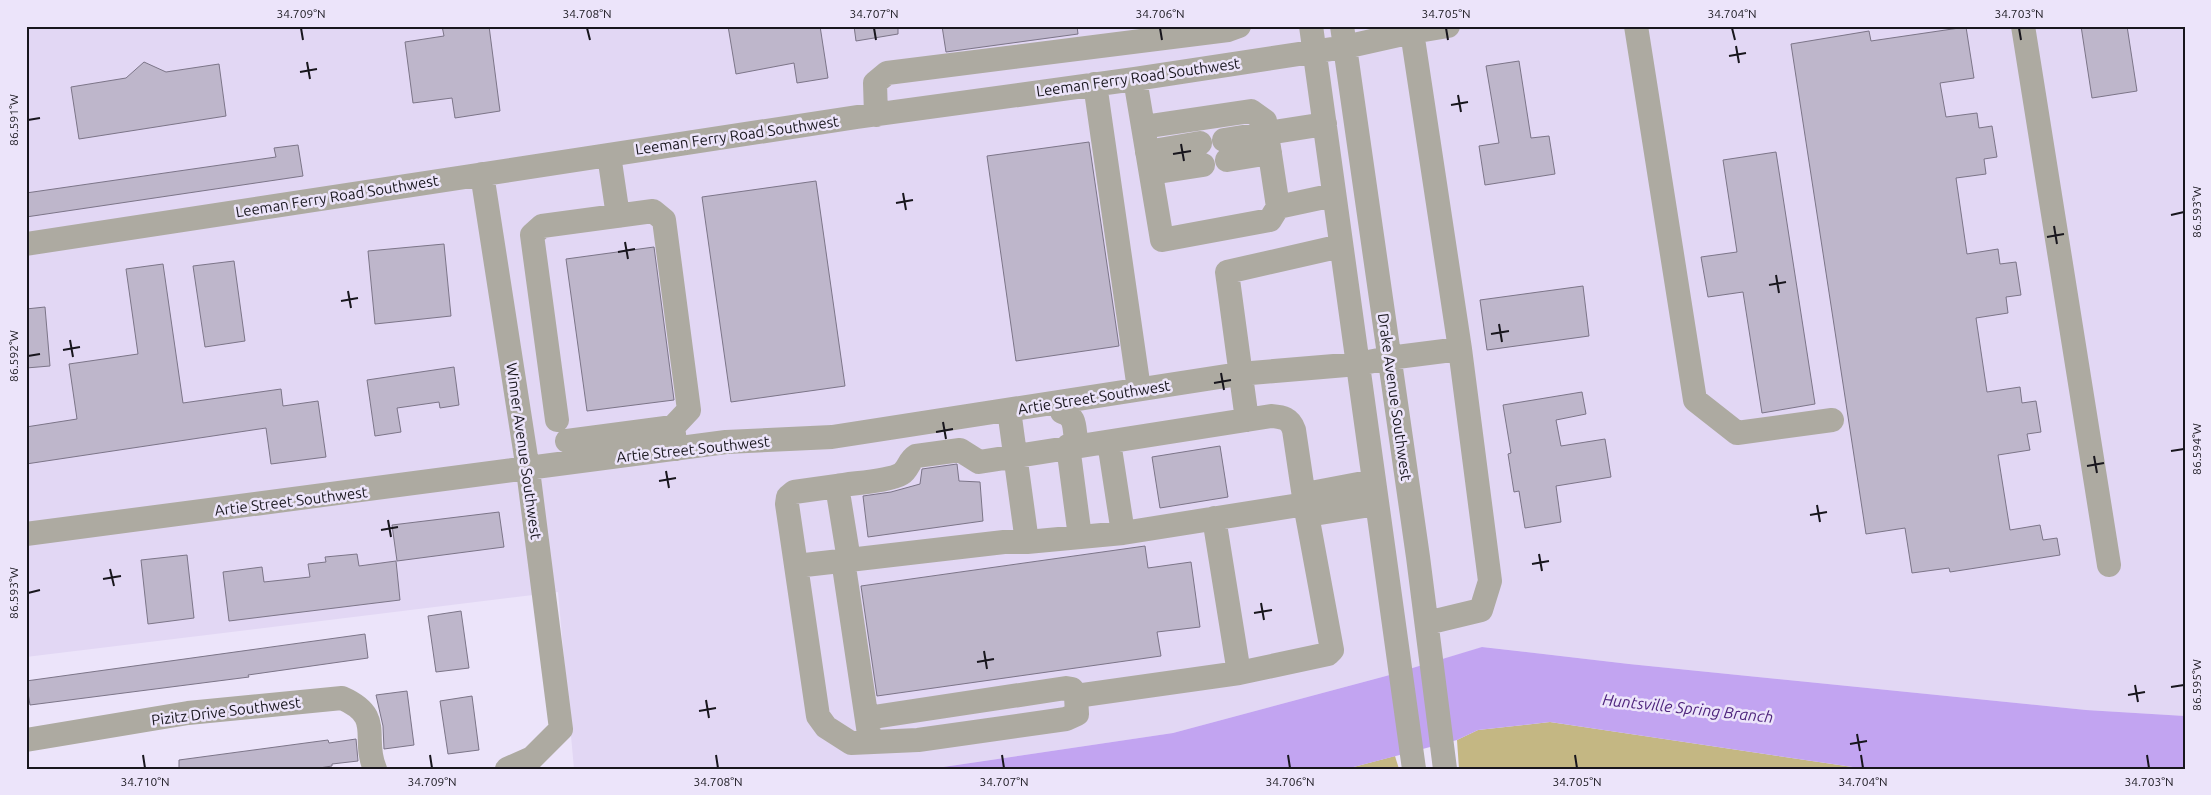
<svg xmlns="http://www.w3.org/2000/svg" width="2211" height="795" font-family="Ubuntu,sans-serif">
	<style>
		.built { fill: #e2d7f4 }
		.green { fill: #c4b783 }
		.water { fill: #c2a4f1 }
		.building { fill: #beb6cb; stroke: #7c7588 }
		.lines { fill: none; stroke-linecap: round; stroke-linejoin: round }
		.minor { stroke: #adaaa1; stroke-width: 24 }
		.ticks { fill: none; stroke: #18161d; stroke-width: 2 }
		.labels { text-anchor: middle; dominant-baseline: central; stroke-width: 5; stroke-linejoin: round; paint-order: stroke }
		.street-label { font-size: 15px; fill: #18161d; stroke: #ece4fa }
		.water-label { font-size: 16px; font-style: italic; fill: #4e247c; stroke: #ece4fa }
		.neatline { fill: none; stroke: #18161d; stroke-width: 2 }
		.ticks-label { font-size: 12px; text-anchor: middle; fill: #18161d }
	</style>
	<rect width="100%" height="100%" fill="#ece4fa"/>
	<path class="built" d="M26 26H2185V716L2086 710 1629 664 1483 647 1386 676 1173 733 930 769H574L558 592 26 657Z"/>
	<path class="green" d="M1550 722 1866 769H1459L1457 740 1478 730Z
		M1395 756 1399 769H1346Z"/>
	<path class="water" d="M1482 647 1629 664 2086 710 2185 716V769H1866L1550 722 1478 730 1457 740 1346 769H930L1173 733 1386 676Z"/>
	<path class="building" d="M442 26H489L500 111 455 118 452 98 413 103 405 42 444 36Z
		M728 26H820L828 78 797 83 794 63 736 74Z
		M854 26H898V34L856 41Z
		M942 26H1077L1078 34 946 52Z
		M2081 26H2127L2137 91 2092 98Z
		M1966 27 1974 78 1940 83 1946 117 1977 113 1979 128 1992 126 1997 157 1984 159 1986 174 1956 178 1967 254 1998 249 2000 264 2016 262 2021 295 2006 297 2008 313 1976 318 1987 392 2020 387 2022 403 2036 401 2041 432 2027 434 2030 450 1998 455 2010 530 2040 525 2043 540 2057 538 2060 555 1950 572 1949 568 1912 573 1905 528 1866 534 1791 44 1869 31 1871 41Z
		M1519 61 1531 138 1549 136 1555 174 1485 185 1479 146 1499 143 1486 66Z
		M144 62 166 72 219 64 226 116 79 139 71 87 126 78Z
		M1089 142 1119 346 1016 361 987 156Z
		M298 145 303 176 26 217V193L276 157 274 148Z
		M1776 152 1815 404 1762 413 1743 292 1708 297 1701 257 1737 252 1723 160Z
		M816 181 845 386 731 402 702 197Z
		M444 244 451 316 375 324 368 251Z
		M654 247 674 400 587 411 566 259Z
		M234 261 245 341 205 347 193 266Z
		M163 264 183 403 281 389 283 406 318 401 326 457 271 464 266 428 26 464V427L77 419 69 364 138 354 126 269Z
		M1583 286 1589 336 1487 350 1480 300Z
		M45 307 50 366 26 368V309Z
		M454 367 459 405 440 408 439 402 397 408 401 432 375 436 367 380Z
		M1582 392 1586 414 1556 420 1561 446 1605 439 1611 477 1556 486 1561 522 1525 528 1519 491 1514 492 1508 454 1511 453 1503 405Z
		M1220 446 1228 497 1160 508 1152 457Z
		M957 464 959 481 980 482 983 521 868 537 863 496 891 492 920 484 922 469Z
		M499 512 504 547 397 561 392 525Z
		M1145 546 1148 568 1191 562 1200 627 1157 632 1161 656 877 696 861 586Z
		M357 554 359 566 396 561 400 600 229 621 223 572 262 567 264 582 310 577 308 564 326 562 325 557Z
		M187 555 194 618 148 624 141 560Z
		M461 611 469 668 436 672 428 616Z
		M365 634 368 658 248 675 249 677 30 705 26 681Z
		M407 691 414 745 384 749 383 726 376 695Z
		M472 696 479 750 448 754 440 701Z
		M356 739 358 761 332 764V766L313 769H179V760L328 740 329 743Z"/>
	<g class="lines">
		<path class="minor" d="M1311 26 1414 769
			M1342 26 1418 557 1445 769
			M1636 26 1695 400 1737 433 1832 420
			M2023 26 2109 565
			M1412 32 1460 349 1490 581 1481 610 1427 623
			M1135 79 1162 240 1270 220 1278 207 1334 195
			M1095 84 1139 389
			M876 115 875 83 887 73 1228 30 1239 26
			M1143 127 1251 111 1265 121 1278 207
			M1224 140 1325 124
			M1147 152 1200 143
			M609 155 618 216
			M1227 160 1270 153
			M1151 173 1203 165
			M482 174 528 470 561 729 532 758 507 769
			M26 244 857 117 1135 79 1345 47 1412 32 1448 26
			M1009 410 1027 542 1123 533 1312 503
			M1062 412C1076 416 1074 427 1076 440L1068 446
			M557 420 532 235 542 226 653 211 664 220 689 410 673 427 676 449
			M1247 420 1227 272 1341 246
			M567 441 673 427
			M1109 442 1123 533
			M1068 446 1080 537
			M837 486C852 483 890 481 901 474 909 469 908 461 916 456L960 450 979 462 1271 416C1283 417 1290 418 1294 430L1305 504 1332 650 1328 654 1239 673 1076 696 1077 714 1066 719 918 740 851 743 826 727 818 716 787 504 788 497 794 492 837 486 849 560 1004 542H1027
			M1312 503 1320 513 1377 504
			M1312 503 1316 492 1374 481
			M1214 518 1239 673
			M26 534 726 442 832 437 1239 374 1358 364 1389 358 1460 349
			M843 560 869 734
			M796 566 849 560
			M867 718 1066 688 1072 689 1076 696
			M26 740 188 713 342 698C385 717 361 737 375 769"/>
	</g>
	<path class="ticks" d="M301 28 303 40M587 28 590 40M874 28 876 40M1160 28 1162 40M1446 28 1448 40M1732 28 1735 40M2019 28 2021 40M1736 46 1739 63M1729 56 1746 53M307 62 310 79M300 72 317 69M1458 95 1461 112M1451 105 1468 102M28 120 40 118M1181 144 1184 161M1173 154 1191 151M903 193 906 210M896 203 913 200M2171 215 2184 212M2054 226 2057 244M2047 237 2064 234M625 242 628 259M618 252 635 249M1776 275 1779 293M1769 285 1786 282M348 291 351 308M341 301 358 298M1499 324 1502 342M1491 334 1509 331M70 340 73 357M63 350 80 347M28 356 40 354M1221 373 1224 390M1214 383 1231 380M943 422 946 439M936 432 953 429M2171 451 2184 449M2094 456 2097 473M2087 466 2104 463M666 471 669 488M659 481 676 478M1817 505 1820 522M1810 515 1827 512M388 520 391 537M381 530 398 527M1539 554 1542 571M1532 564 1549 561M110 569 114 586M103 579 121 576M28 593 40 590M1261 603 1264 620M1254 613 1272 610M984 651 987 669M977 662 994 659M2135 685 2138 702M2171 687 2184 685M2128 695 2145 692M706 700 709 718M699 711 716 708M1857 734 1860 751M1850 744 1867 741M143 755 145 768M430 755 432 768M716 755 718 768M1002 755 1004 768M1288 755 1290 768M1575 755 1577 768M1861 755 1863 768M2147 755 2149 768"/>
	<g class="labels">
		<g class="street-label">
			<text transform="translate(1138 77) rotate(-8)">Leeman Ferry Road Southwest</text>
			<text transform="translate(737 135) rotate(-8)">Leeman Ferry Road Southwest</text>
			<text transform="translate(337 196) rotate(-9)">Leeman Ferry Road Southwest</text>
			<text transform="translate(1094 397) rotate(-9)">Artie Street Southwest</text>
			<text transform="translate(1395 397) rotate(82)">Drake Avenue Southwest</text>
			<text transform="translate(693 449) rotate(-6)">Artie Street Southwest</text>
			<text transform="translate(524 451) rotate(82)">Winner Avenue Southwest</text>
			<text transform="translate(291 501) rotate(-7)">Artie Street Southwest</text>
			<text transform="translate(226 711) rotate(-7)">Pizitz Drive Southwest</text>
		</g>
		<g class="water-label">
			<text transform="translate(1688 708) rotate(6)">Huntsville Spring Branch</text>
		</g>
	</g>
	<rect width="2211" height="795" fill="none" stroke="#ece4fa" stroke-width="55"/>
	<rect x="28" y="28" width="2156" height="740" class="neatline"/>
	<g class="ticks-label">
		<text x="301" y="18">34.709°N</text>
		<text x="587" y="18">34.708°N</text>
		<text x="874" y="18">34.707°N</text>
		<text x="1160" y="18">34.706°N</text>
		<text x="1446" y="18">34.705°N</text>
		<text x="1732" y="18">34.704°N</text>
		<text x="2019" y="18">34.703°N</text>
		<text transform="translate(14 120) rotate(-90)" y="4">86.591°W</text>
		<text transform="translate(2197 212) rotate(-90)" y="4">86.593°W</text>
		<text transform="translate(14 356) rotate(-90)" y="4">86.592°W</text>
		<text transform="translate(2197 449) rotate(-90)" y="4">86.594°W</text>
		<text transform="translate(14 593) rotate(-90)" y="4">86.593°W</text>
		<text transform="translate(2197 685) rotate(-90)" y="4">86.595°W</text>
		<text x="145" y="786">34.710°N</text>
		<text x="432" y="786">34.709°N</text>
		<text x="718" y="786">34.708°N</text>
		<text x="1004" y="786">34.707°N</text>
		<text x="1290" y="786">34.706°N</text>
		<text x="1577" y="786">34.705°N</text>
		<text x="1863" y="786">34.704°N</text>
		<text x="2149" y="786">34.703°N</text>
	</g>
</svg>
